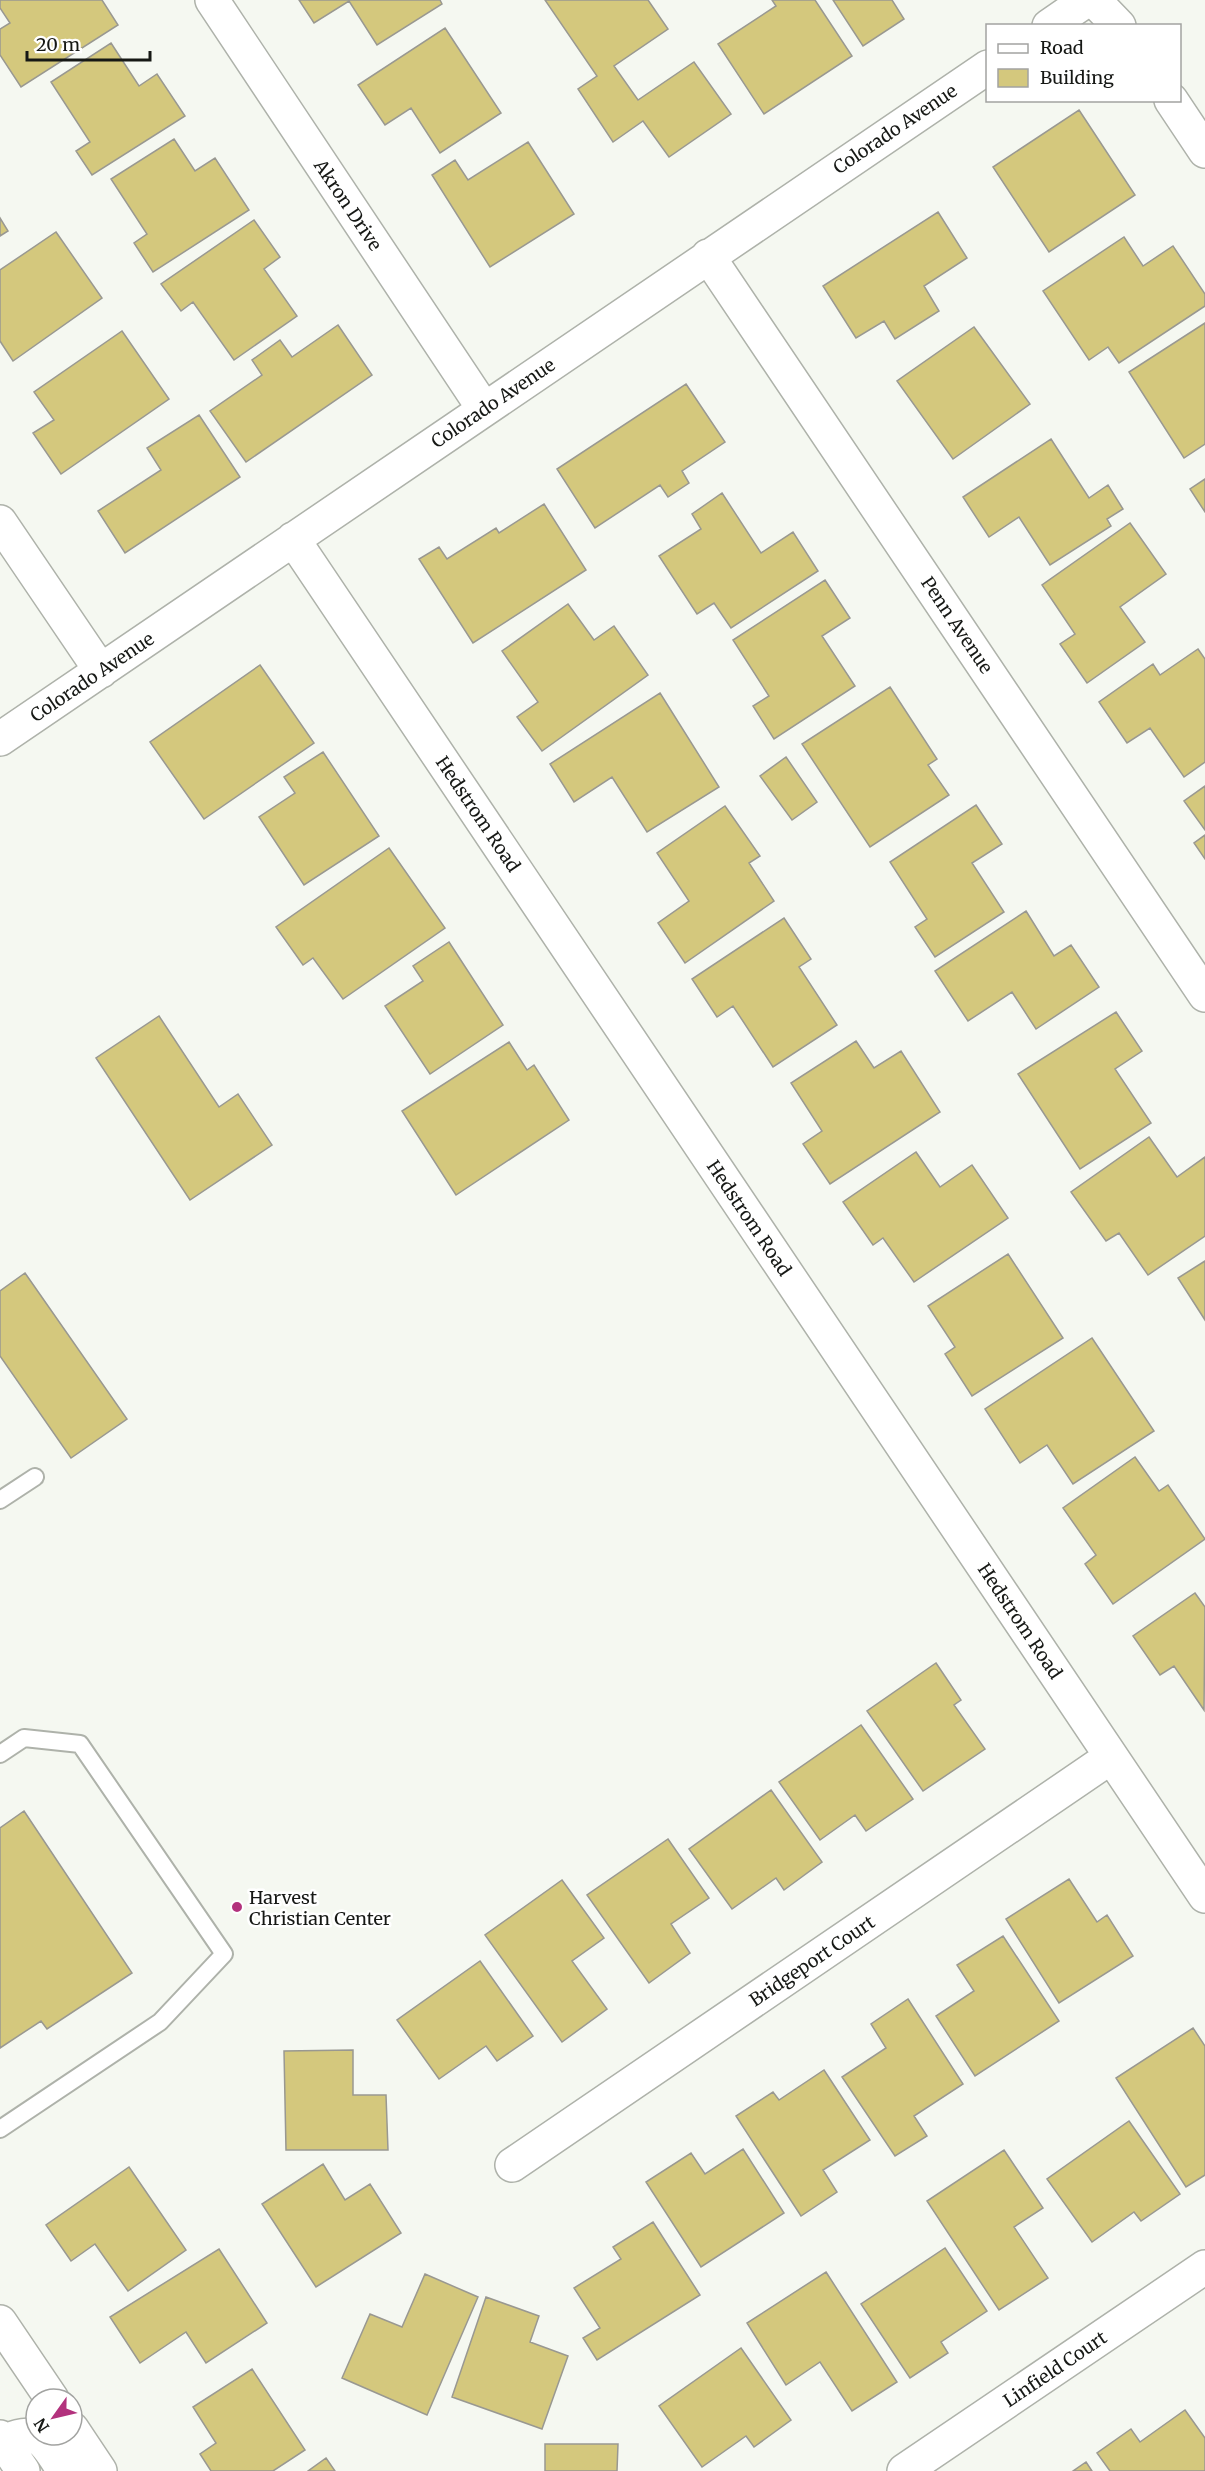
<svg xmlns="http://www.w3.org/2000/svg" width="1205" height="2471" font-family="Merriweather,serif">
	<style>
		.building { fill: #d4c87d; stroke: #999891; stroke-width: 1.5 }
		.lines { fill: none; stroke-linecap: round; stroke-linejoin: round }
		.service-casing { stroke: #aeb2aa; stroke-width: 20 }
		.minor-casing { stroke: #aeb2aa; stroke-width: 36 }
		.secondary-casing { stroke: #aeb2aa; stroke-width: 36 }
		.service { stroke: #fff; stroke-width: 16 }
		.minor { stroke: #fff; stroke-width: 33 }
		.secondary { stroke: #fff; stroke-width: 33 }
		.poi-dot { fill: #b3327d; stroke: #fff; stroke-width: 2 }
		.labels { text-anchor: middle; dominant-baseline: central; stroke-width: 5; stroke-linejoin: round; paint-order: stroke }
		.street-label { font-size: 18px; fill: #161815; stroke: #fff }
		.poi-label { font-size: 18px; fill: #161815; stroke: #fff; text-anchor: start }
	</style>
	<rect width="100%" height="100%" fill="#f5f8f1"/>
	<path class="building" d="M0 0H102L118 25 21 87 0 55V29L10 23 0 8Z
		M299 0H440L442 4 377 45 349 1 314 23Z
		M545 0H648L668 29 614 66 638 100 694 62 731 114 669 157 643 121 613 142 578 89 597 76Z
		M772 0H815L852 56 764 114 718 44 776 6Z
		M833 0H892L904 19 863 46Z
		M445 28 501 113 440 153 411 108 385 125 358 85Z
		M111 43 139 86 157 74 185 116 92 175 76 151 90 142 51 82Z
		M1079 110 1135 195 1049 252 993 167Z
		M174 139 195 171 215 158 249 210 153 272 134 243 147 234 111 179Z
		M528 142 574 214 490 267 432 175 455 160 468 180Z
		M938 212 967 258 924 286 939 311 895 339 884 321 856 338 823 286Z
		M0 218 8 231 0 236Z
		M254 220 280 257 264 269 297 316 234 360 193 302 181 311 161 284Z
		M56 232 102 298 13 361 0 341V270Z
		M1124 237 1143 266 1173 246 1205 294V306L1119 363 1108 347 1089 360 1043 291Z
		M1205 323V444L1184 458 1129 372Z
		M338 325 372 375 246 462 210 411 262 375 252 360 280 340 292 357Z
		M974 327 1030 404 953 459 897 381Z
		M122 331 169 399 61 474 33 433 54 420 34 392Z
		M686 384 725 442 682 471 689 483 668 497 660 485 595 528 557 469Z
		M199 415 240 477 125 553 98 511 161 470 147 448Z
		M1051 439 1089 498 1108 485 1123 509 1107 519 1111 526 1050 565 1019 517 989 537 963 497Z
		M1205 479V512L1190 489Z
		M722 493 761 553 793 532 818 571 731 628 714 603 697 614 659 556 701 529 692 514Z
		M544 504 586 570 473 643 419 559 439 547 447 559 496 528 499 533Z
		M1130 523 1166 574 1120 607 1145 642 1087 683 1060 644 1075 634 1042 585Z
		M825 580 850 618 822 636 855 686 774 739 753 706 769 696 733 640Z
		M568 604 594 640 614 626 648 675 542 751 517 717 538 702 502 651Z
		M1198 649 1205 659V762L1184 777 1150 728 1127 743 1099 702 1153 664 1160 675Z
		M260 665 314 743 204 819 150 742Z
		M890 687 937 759 928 765 949 795 870 847 802 744Z
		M660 693 719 787 647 832 612 777 574 802 550 764Z
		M323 752 379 836 304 885 259 817 295 793 284 777Z
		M786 757 817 802 792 820 760 776Z
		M1205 786V830L1184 801Z
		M976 805 1002 844 972 863 1004 912 935 957 915 927 927 919 890 862Z
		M725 806 760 856 749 863 774 901 685 963 658 923 689 901 657 853Z
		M1205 835V859L1194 843Z
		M389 848 445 928 343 999 313 958 303 965 276 927Z
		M1026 911 1054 956 1071 945 1099 987 1036 1029 1012 992 968 1021 935 971Z
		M784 918 811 959 799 967 837 1025 773 1067 733 1006 717 1017 692 979Z
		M449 942 503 1025 430 1074 385 1006 423 981 413 966Z
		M1116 1012 1142 1051 1115 1069 1151 1123 1080 1169 1018 1074Z
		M159 1016 219 1107 238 1094 272 1145 190 1200 96 1058Z
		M856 1041 874 1068 901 1051 940 1112 830 1184 803 1144 822 1131 791 1083Z
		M509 1042 527 1070 534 1065 569 1120 456 1195 402 1111Z
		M1149 1137 1177 1177 1205 1157V1236L1148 1275 1119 1233 1106 1241 1071 1192Z
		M916 1152 940 1187 972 1165 1008 1218 914 1282 883 1238 873 1245 843 1202Z
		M1008 1254 1063 1338 972 1396 945 1354 955 1347 928 1306Z
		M1205 1261V1320L1178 1278Z
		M25 1273 127 1419 71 1458 0 1356V1291Z
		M1092 1338 1154 1431 1073 1484 1047 1445 1020 1463 985 1409Z
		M1135 1457 1159 1491 1168 1485 1205 1539 1113 1604 1085 1564 1096 1555 1063 1508Z
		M1195 1593 1205 1607 1204 1710 1174 1666 1160 1675 1133 1636Z
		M936 1663 961 1700 954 1705 985 1749 923 1791 867 1711Z
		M861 1725 913 1799 866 1831 855 1815 820 1840 779 1782Z
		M771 1790 822 1862 784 1890 776 1878 732 1909 689 1849Z
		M24 1811 132 1973 47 2029 41 2021 0 2048V1828Z
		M668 1839 709 1898 671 1924 690 1953 649 1983 587 1895Z
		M1069 1879 1097 1922 1107 1915 1133 1956 1059 2003 1006 1919Z
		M562 1880 604 1938 572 1961 607 2009 562 2042 485 1935Z
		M1003 1936 1059 2021 975 2076 936 2016 974 1991 957 1965Z
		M480 1961 533 2036 497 2061 486 2046 439 2079 397 2020Z
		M908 1999 963 2084 914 2116 927 2136 895 2156 842 2077 886 2048 871 2024Z
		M1193 2028 1205 2046V2175L1186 2187 1116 2078Z
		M353 2050V2095H386L388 2150H286L284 2051Z
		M824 2070 870 2140 823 2170 837 2192 801 2216 736 2116 773 2092 779 2100Z
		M1129 2121 1180 2194 1141 2221 1134 2212 1092 2242 1047 2179Z
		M743 2149 784 2213 701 2267 646 2182 691 2153 705 2174Z
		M1004 2150 1043 2208 1014 2227 1048 2278 999 2310 927 2201Z
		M323 2164 345 2200 370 2184 401 2233 316 2287 262 2204Z
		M129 2167 186 2250 128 2291 95 2244 71 2261 46 2225Z
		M653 2222 700 2295 597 2360 583 2338 600 2328 574 2288 621 2259 613 2247Z
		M945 2248 987 2311 941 2342 948 2353 910 2378 861 2304Z
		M219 2249 267 2323 206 2363 186 2332 140 2363 110 2317Z
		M826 2272 897 2382 852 2411 820 2362 786 2385 747 2323Z
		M425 2274 478 2297 427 2415 342 2378 370 2314 402 2327Z
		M486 2297 539 2316 530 2342 568 2356 542 2429 452 2397Z
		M741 2348 791 2420 754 2447 746 2436 702 2467 659 2406Z
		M252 2369 305 2450 273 2471H211L200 2454 216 2443 193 2407Z
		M1185 2410 1205 2438V2471H1110L1097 2453 1131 2429 1140 2442Z
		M545 2444H618L617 2471H545Z
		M326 2458 335 2471H308Z
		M1086 2462 1092 2471H1073Z"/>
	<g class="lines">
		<g class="service-casing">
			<path id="service" d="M0 1500 35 1477
				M0 1754 24 1738 80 1744 224 1954 160 2022 0 2129"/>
		</g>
		<g class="minor-casing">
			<path id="minor" d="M212 0 484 409
				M1094 0 1119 26
				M1049 26 1087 0
				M1171 100 1205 151
				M708 256 1205 995
				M0 522 101 671
				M293 539 1205 1896
				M0 739 988 67
				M512 2165 1111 1757
				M904 2471 1205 2267"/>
		</g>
		<g class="secondary-casing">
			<path id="secondary" d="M0 2322 52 2399
				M72 2429 100 2471
				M0 2437 23 2471
				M4 2442C39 2424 46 2444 64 2471"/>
		</g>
		<use href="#service" class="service"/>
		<use href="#minor" class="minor"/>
		<use href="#secondary" class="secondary"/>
	</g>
	<circle class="poi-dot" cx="237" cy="1907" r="6"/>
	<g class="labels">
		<g class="street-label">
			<text transform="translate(895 129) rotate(-34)">Colorado Avenue</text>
			<text transform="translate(348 205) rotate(56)">Akron Drive</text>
			<text transform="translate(493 403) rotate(-34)">Colorado Avenue</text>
			<text transform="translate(957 625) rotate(56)">Penn Avenue</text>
			<text transform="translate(92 677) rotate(-34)">Colorado Avenue</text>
			<text transform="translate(478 814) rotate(56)">Hedstrom Road</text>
			<text transform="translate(749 1218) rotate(56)">Hedstrom Road</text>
			<text transform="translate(1020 1621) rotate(56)">Hedstrom Road</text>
			<text transform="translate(812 1961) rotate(-34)">Bridgeport Court</text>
			<text transform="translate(1055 2369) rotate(-34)">Linfield Court</text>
		</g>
		<g class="poi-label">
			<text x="249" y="1897">Harvest<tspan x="249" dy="21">Christian Center</tspan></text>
		</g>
	</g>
	<rect x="986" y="24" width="195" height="78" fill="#ffffff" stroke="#a2a3a1" stroke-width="1.5"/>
	<rect x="998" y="44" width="30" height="9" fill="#ffffff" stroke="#a2a3a1" stroke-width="1.5"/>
	<text x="1040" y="54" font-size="18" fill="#161815">Road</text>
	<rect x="998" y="69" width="30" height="18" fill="#d4c87d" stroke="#a2a3a1" stroke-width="1.5"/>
	<text x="1040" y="84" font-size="18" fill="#161815">Building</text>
	<g transform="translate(54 2417) rotate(236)"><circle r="28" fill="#ffffff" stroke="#a2a3a1" stroke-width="1.5"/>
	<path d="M0-4.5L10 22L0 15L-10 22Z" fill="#b3327d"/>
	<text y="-9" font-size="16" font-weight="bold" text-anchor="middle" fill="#161815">N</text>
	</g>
	<path d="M27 51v9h123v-9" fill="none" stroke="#161815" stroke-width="3"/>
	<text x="36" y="51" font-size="18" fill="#161815" stroke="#ffffff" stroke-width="4.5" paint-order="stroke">20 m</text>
</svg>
